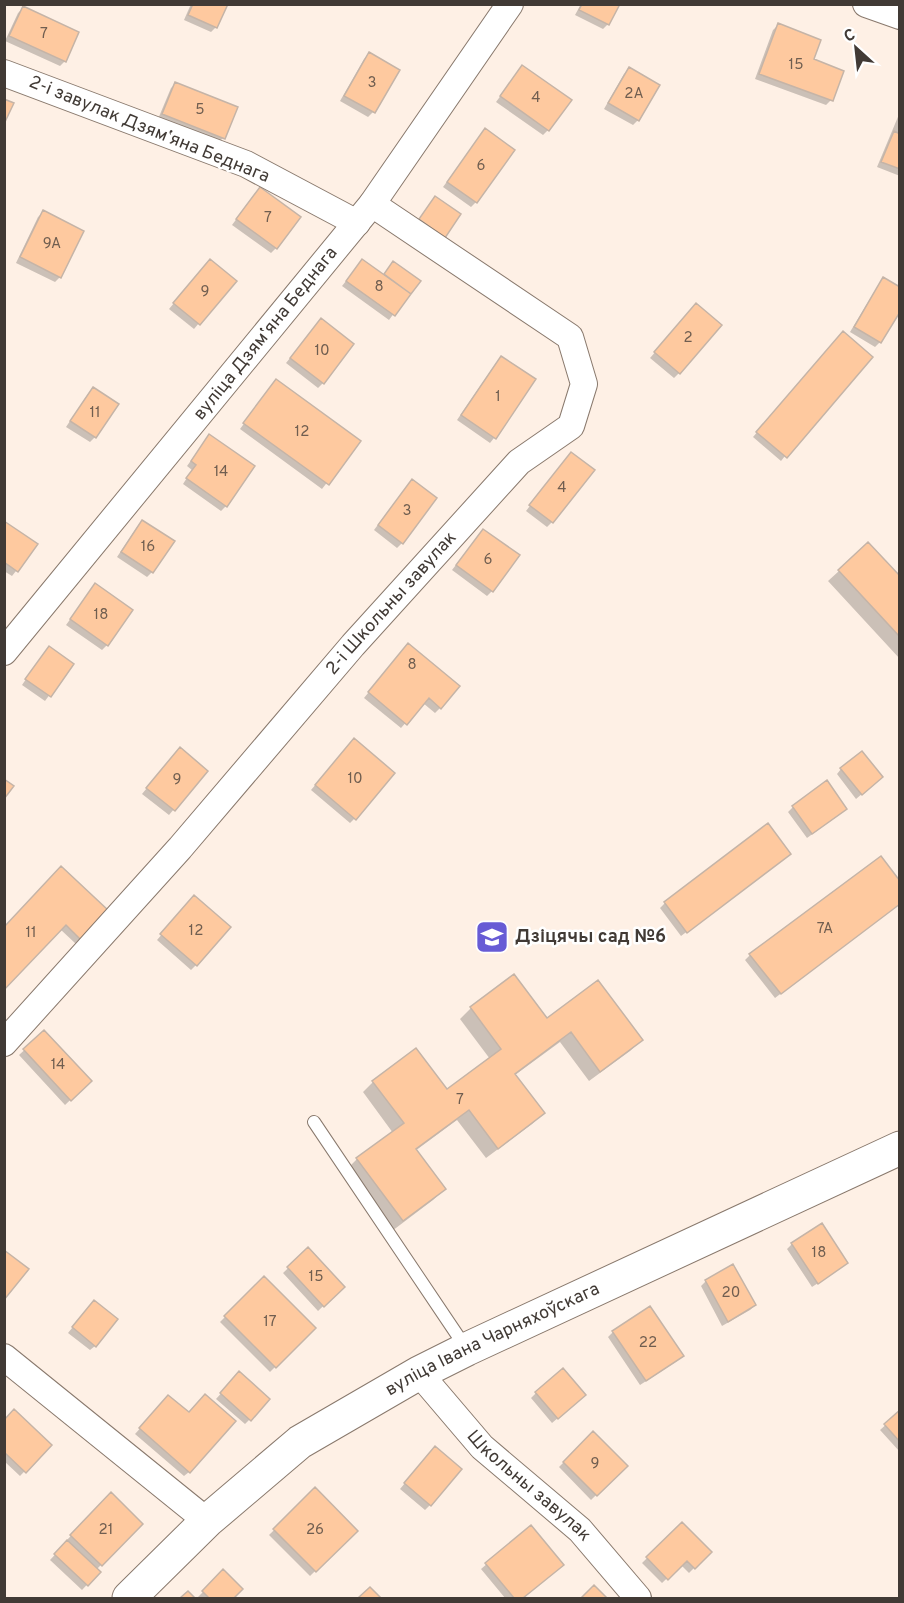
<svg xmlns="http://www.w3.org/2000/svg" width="904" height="1603" font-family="Overpass,sans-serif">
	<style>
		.shadow { fill: #0003 }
		.building { fill: #fec99f; stroke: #c5b4a7; stroke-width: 1.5 }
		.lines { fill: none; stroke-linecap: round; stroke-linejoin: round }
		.lane-casing { stroke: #89796d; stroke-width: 14 }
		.street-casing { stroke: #89796d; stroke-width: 28 }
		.secondary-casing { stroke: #89796d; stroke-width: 35 }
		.lane { stroke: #fff; stroke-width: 12 }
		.street { stroke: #fff; stroke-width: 26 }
		.secondary { stroke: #fff; stroke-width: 33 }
		.labels { text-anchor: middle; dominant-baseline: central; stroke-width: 5; stroke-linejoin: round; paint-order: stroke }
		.number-label { font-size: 15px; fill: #705e50 }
		.street-label { font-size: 18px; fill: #413a35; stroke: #fff }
		.poi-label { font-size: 18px; font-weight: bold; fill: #413a35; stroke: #fff; text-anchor: start }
	</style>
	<rect width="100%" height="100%" fill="#fef0e5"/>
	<path class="shadow" d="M191 4H226L216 27 211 32 184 20Z
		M581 4H619L608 24 603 29 575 15Z
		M23 8 65 61 60 66 5 41 18 13Z
		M778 25 812 60 842 72 831 100 826 105 755 79 773 30Z
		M369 54 398 71 373 112 368 117 340 101 364 59Z
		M522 67 548 130 543 135 496 102Z
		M629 69 638 120 633 125 604 109 624 74Z
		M176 83 223 138 218 143 158 119 171 88Z
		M900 112V176L877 167Z
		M485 130 476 202 471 207 443 187Z
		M255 194 276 248 271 253 232 225Z
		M43 212 60 277 55 282 16 263 38 217Z
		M362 261 383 276 388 268 418 281 389 320 342 286Z
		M205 266 234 281 194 329 169 309Z
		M879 284 880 342 875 347 850 332Z
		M692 310 679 373 674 378 650 358Z
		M321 320 323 383 318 388 286 363Z
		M838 338 785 456 781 461 753 437Z
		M501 358 494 438 490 443 457 420 496 363Z
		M272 386 359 441 322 489 240 429Z
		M88 394 95 437 90 442 66 427Z
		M205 441 226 506 221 511 183 484 192 470 187 466Z
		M566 459 552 522 547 527 526 511Z
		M407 486 402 543 397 548 374 530Z
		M4 522 16 571 12 576 4 571Z
		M142 522 152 572 147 577 117 557 137 527Z
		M479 535 492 591 487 596 452 570Z
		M839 571 900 579V659L828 581Z
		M95 585 107 645 102 650 66 625Z
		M403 650 440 708 435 713 423 703 401 728 364 698Z
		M44 653 72 664 45 701 22 685Z
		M349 745 355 818 350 823 311 790Z
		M175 754 206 771 169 815 142 794Z
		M841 769 876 782 856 799 837 774Z
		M793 807 840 814 807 838 788 812Z
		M784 859 681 936 660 908 665 903Z
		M190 902 196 965 191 970 157 940Z
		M900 903 775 998 745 960 750 955Z
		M107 911 76 944 60 929H4Z
		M471 1008 547 1020 641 1040 630 1051 589 1081 560 1042 515 1075 543 1113 532 1124 486 1158 457 1120 415 1151 444 1189 433 1200 392 1231 346 1170 357 1159 393 1133 363 1092 373 1082 447 1091 490 1059 460 1019Z
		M44 1032 90 1081 65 1105 19 1055Z
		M792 1244 846 1263 841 1268 812 1287 787 1249Z
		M308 1249 343 1287 318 1311 283 1273Z
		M733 1266 755 1305 750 1310 722 1326 701 1286 706 1281Z
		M264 1278 314 1328 270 1372 220 1322Z
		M89 1307 95 1346 90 1350 68 1333Z
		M613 1332 682 1356 677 1361 640 1385 608 1337Z
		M235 1378 250 1419 245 1424 216 1399Z
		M536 1393 579 1400 552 1423 531 1398Z
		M164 1402 189 1414V1472L184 1476 135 1434Z
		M900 1412V1452L880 1430Z
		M4 1421 50 1445 20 1476 4 1461Z
		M593 1433 626 1466 591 1500 559 1467Z
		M430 1453V1505L425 1510 400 1489Z
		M315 1490 356 1531 310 1576 269 1535Z
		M111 1494 141 1524 97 1569 99 1572 82 1590 50 1560 67 1542 66 1541Z
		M682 1524 710 1552 689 1573 681 1565 662 1583 642 1563Z
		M530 1527 557 1569 522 1598H505L481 1569Z
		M223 1572 241 1589 232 1598H199L198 1597Z"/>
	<path class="building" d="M193 4H228L217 28 188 15Z
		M582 4H620L609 25 579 10Z
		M23 6 79 32 66 62 9 36Z
		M778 23 821 40 814 59 844 71 833 101 759 74Z
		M369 52 400 70 375 113 344 96Z
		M522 65 572 100 549 131 500 96Z
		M629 67 660 85 639 121 608 103Z
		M175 82 238 107 225 139 162 114Z
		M4 99 14 103 4 124Z
		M485 128 515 150 477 203 447 182Z
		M894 131 900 134V169L881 162Z
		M260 187 301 217 277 249 236 219Z
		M435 196 461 214 445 238 419 219Z
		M43 210 84 231 61 278 20 257Z
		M210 259 237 281 200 325 173 303Z
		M362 259 411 294 395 316 346 281Z
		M393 261 421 281 411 294 384 274Z
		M883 277 900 287V312L881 343 854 327Z
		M696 303 722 325 680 374 654 352Z
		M321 318 354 344 324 384 290 358Z
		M843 331 873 357 787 458 756 432Z
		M501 356 536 379 496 439 461 415Z
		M276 379 361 441 329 485 243 423Z
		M93 387 119 404 96 438 70 421Z
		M209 434 255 466 227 507 186 478 196 465 191 461Z
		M571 452 595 470 553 523 529 505Z
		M412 479 437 498 403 544 378 525Z
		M142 520 175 541 153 573 121 552Z
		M4 521 38 544 18 572 4 562Z
		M483 529 520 555 493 592 456 565Z
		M868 542 900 576V637L838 570Z
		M95 583 133 610 108 646 70 619Z
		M408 643 460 686 441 709 429 698 407 725 368 692Z
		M49 646 74 664 51 697 25 679Z
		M354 738 395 773 356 820 315 785Z
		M180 747 208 771 175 811 146 788Z
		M862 751 883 777 862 795 840 768Z
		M4 779 14 786 4 799Z
		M827 780 847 809 812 834 792 806Z
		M768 823 791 854 687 933 664 902Z
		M881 856 900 881V904L781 994 749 954Z
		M61 866 109 911 81 940 66 925 4 990V927Z
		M194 895 231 927 197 966 160 934Z
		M514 974 547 1018 598 980 643 1040 600 1072 571 1032 515 1074 545 1113 498 1149 469 1110 416 1149 446 1189 403 1221 356 1158 404 1123 372 1081 416 1048 447 1089 501 1049 470 1007Z
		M44 1030 92 1081 71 1101 23 1049Z
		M822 1223 848 1263 818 1284 791 1243Z
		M308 1247 345 1287 324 1307 287 1267Z
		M4 1250 29 1269 4 1300Z
		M733 1264 756 1305 728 1322 705 1280Z
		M264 1276 316 1328 276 1368 224 1316Z
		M94 1300 118 1319 96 1347 72 1327Z
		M650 1306 684 1356 646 1381 612 1331Z
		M563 1368 586 1395 558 1419 535 1392Z
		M239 1371 270 1399 251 1421 220 1393Z
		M205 1394 236 1421 190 1473 139 1428 168 1395 189 1412Z
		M14 1409 52 1445 26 1473 4 1452V1420Z
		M900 1410V1442L884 1424Z
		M593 1431 628 1466 597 1496 563 1462Z
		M435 1446 462 1469 431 1506 404 1483Z
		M315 1487 358 1531 316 1572 273 1529Z
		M111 1492 143 1524 102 1566 70 1535Z
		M682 1522 712 1552 695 1569 687 1561 668 1580 646 1557Z
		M531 1525 564 1565 523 1598H514L485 1563Z
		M67 1540 101 1572 88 1586 54 1554Z
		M223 1569 243 1589 234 1598H209L202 1591Z
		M594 1585 607 1598H581Z
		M370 1587 381 1598H358Z
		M188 1591 195 1598H180Z"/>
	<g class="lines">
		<g class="lane-casing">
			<path id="lane" d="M314 1122 466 1348"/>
		</g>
		<g class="street-casing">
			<g id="street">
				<path d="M866 4 900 16"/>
				<path d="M4 73 246 164 357 223"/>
				<path d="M4 652 372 204 510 4"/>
				<path id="s1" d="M4 1043 180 848 353 645 519 462 571 426 584 384 570 337 372 204"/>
				<path d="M4 1357 207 1521"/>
				<path id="s2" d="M419 1373 482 1447 580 1530 638 1598"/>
			</g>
		</g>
		<g class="secondary-casing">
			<g id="secondary">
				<path id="s3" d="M129 1598 207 1521 300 1442 419 1373 467 1349 900 1148"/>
			</g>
		</g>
		<use href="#lane" class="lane"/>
		<use href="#street" class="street"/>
		<use href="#secondary" class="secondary"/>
	</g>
	<defs>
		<g id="school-square" transform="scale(1.725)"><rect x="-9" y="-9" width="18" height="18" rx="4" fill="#675bd5" stroke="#fff"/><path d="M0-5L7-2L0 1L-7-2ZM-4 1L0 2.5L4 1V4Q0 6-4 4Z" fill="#fff"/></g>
	</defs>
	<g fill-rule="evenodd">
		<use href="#school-square" x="492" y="937"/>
	</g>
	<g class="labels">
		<g class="number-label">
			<text x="44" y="34">7</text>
			<text x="796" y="65">15</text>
			<text x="372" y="83">3</text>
			<text x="634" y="94">2А</text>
			<text x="536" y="98">4</text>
			<text x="200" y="110">5</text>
			<text x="481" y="166">6</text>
			<text x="268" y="218">7</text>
			<text x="52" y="244">9А</text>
			<text x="379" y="287">8</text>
			<text x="205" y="292">9</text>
			<text x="688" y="338">2</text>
			<text x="322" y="351">10</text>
			<text x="498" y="397">1</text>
			<text x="95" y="413">11</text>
			<text x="302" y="432">12</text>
			<text x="221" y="472">14</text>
			<text x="562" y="488">4</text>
			<text x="407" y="511">3</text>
			<text x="148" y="547">16</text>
			<text x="488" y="560">6</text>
			<text x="101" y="615">18</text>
			<text x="412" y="665">8</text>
			<text x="355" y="779">10</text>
			<text x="177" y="780">9</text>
			<text x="825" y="929">7А</text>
			<text x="196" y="931">12</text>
			<text x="31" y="933">11</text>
			<text x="58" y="1065">14</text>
			<text x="460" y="1100">7</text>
			<text x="819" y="1253">18</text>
			<text x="316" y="1277">15</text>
			<text x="731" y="1293">20</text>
			<text x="270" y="1322">17</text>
			<text x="648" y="1343">22</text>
			<text x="595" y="1464">9</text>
			<text x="106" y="1530">21</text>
			<text x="315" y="1530">26</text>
		</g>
		<g class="street-label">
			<text transform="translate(149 130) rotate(22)">2-і завулак Дзямʼяна Беднага</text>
			<text transform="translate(266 334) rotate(-51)">вуліца Дзямʼяна Беднага</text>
			<text stroke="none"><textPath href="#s1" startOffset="586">2-і Школьны завулак</textPath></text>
			<text stroke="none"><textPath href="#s3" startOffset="450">вуліца Івана Чарняхоўскага</textPath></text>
			<text stroke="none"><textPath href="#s2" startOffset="158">Школьны завулак</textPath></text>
		</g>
		<g class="poi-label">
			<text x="515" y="937">Дзіцячы сад №6</text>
		</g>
	</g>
	<rect width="904" height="1603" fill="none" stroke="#413a35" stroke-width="12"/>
	<g transform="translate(856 48) rotate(333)" stroke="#ffffff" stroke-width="4.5" paint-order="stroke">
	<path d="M0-4.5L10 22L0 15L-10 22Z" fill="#413a35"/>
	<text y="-9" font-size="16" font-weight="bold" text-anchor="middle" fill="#413a35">С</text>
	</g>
</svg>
